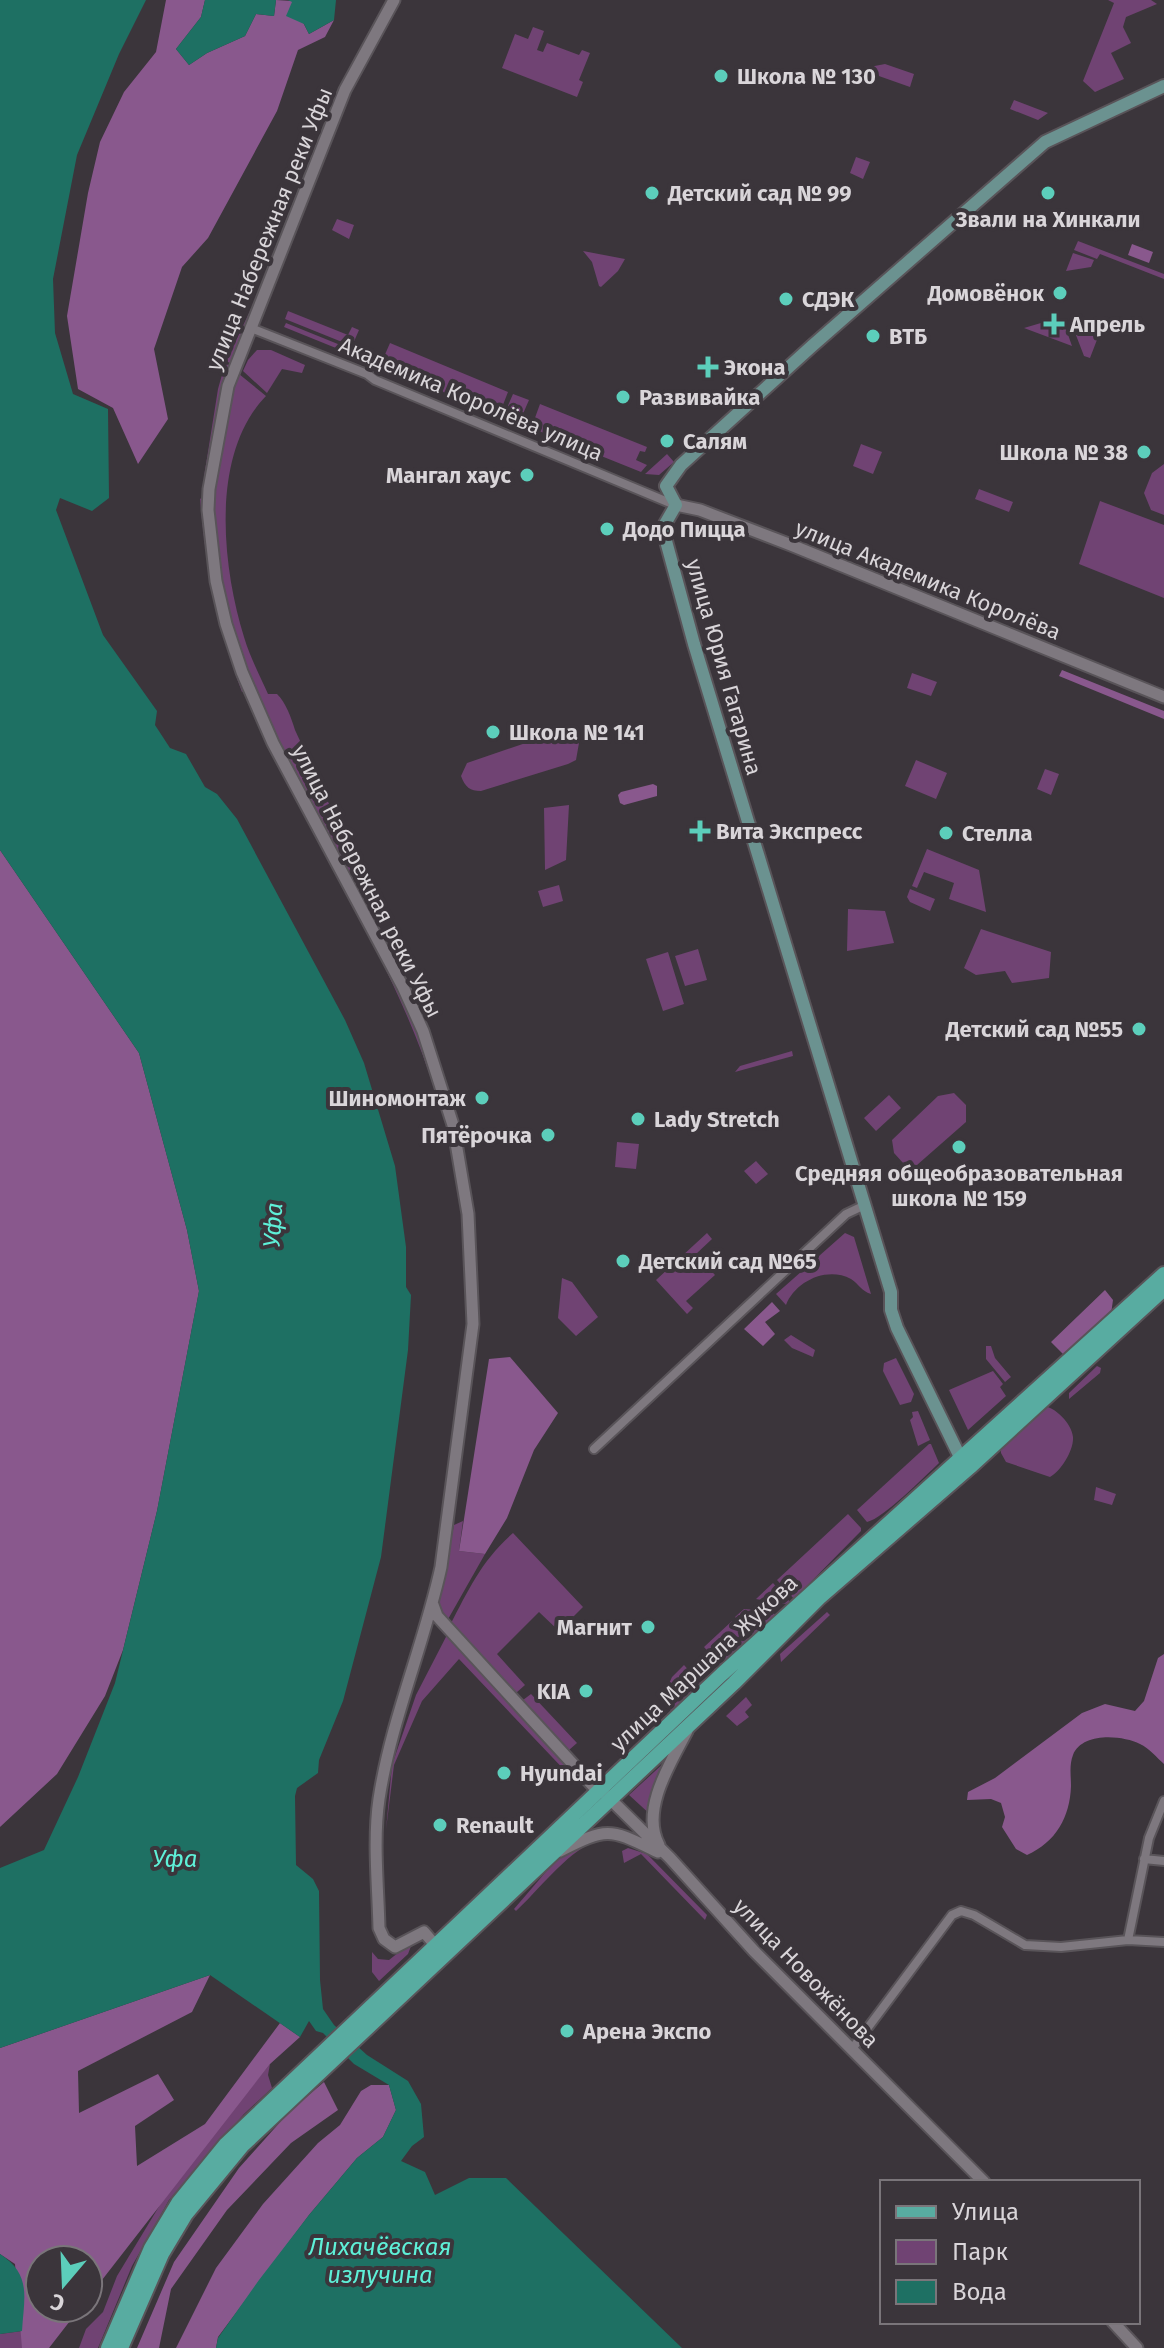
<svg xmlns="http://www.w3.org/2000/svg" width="1164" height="2348" font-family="'Fira Sans',sans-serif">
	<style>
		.green { fill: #704373 }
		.forest { fill: #89588d }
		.water { fill: #1e7063 }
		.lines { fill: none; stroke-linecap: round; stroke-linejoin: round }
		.minor-casing { stroke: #595459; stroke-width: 12 }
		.tertiary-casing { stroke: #595459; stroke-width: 15 }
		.secondary-casing { stroke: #595459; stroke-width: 16 }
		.primary-casing { stroke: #595459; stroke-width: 18 }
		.minor { stroke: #7e787f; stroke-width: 8 }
		.tertiary { stroke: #7e787f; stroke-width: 11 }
		.secondary { stroke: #6b9290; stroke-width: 12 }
		.primary { stroke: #58aca1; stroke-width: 14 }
		.poi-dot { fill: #5ccebb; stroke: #3b353b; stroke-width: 3 }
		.labels { text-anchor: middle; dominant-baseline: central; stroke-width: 8; stroke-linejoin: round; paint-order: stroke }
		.poi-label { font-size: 22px; font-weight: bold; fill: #d9d5d9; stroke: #3b353b; text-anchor: start }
		.street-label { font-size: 22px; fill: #d9d5d9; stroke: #3b353b }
		.water-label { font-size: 24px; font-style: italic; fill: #5ef0d8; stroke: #3b353b }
	</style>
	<rect width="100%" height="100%" fill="#3b353b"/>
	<path class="green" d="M1108 0H1151L1157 4 1126 17 1123 27 1131 43 1111 53 1124 79 1095 92 1083 81 1114 3Z
		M533 27 544 31 537 50 543 52 547 43 579 55 582 50 590 53 579 80 583 82 577 97 502 68 515 34 528 39Z
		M885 64 914 74 910 87 859 69Z
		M1014 100 1048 113 1038 120 1010 109Z
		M856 157 870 162 863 179 850 173Z
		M337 219 354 225 349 239 332 230Z
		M1078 241 1164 274V279L1100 254 1097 259 1074 250Z
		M583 251 625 259 618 271 601 287 599 286 592 262Z
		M1073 253 1094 260 1091 267 1066 271Z
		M251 309 253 310 232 364 226 361Z
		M288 311 348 335 352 327 359 330 352 346 285 319Z
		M1051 320 1049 326 1063 330 1065 326 1072 346 1024 328Z
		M286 323 365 355 366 357 363 359 284 327Z
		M1077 323 1100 332 1090 358 1084 356 1074 330Z
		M390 343 508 392 499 415 380 366Z
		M257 350H271L305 365 302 373 282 369 267 393 243 371 248 360Z
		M225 364 232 366 207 476 204 477 218 389Z
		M239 374 266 396C210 454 222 566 244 637 250 657 260 676 268 694H277C286 703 291 717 295 730L342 832 379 901 370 910C300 787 218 657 214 511 213 491 218 470 221 451 225 424 230 399 239 374Z
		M513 394 529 400 519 423 503 417Z
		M540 404 647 447 645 452 640 451 636 460 647 465 641 472 534 429 532 426Z
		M861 444 882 452 873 474 853 466Z
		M667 454 674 462 659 475 645 474Z
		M1164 464V515L1151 510 1144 493 1152 473Z
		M979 489 1013 502 1009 512 975 499Z
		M200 498 204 503 245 690 242 692C217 624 206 570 200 498Z
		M1100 501 1164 525V598L1079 564Z
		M912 673 937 682 931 696 907 688Z
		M263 729 375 938 416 1025 439 1093 436 1094C396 964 318 851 260 730Z
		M558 732H567L579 743 576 760 568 764 481 791C470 791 465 787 461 776L467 763Z
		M916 760 947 773 936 799 905 786Z
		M1045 769 1059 774 1051 795 1037 789Z
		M569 805 566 860 545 870 544 808Z
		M927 849 979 870 986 912 949 899 954 883 924 872 917 888 912 886Z
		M559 885 563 901 543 907 538 891Z
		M910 889 935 899 930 911 910 902 907 897Z
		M848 909 885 911 894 943 847 951Z
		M981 929 1051 952 1049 978 1012 983 1005 971 976 975 964 968Z
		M698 949 707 980 685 986 675 956Z
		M668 952 684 1004 663 1011 646 959Z
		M792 1051 793 1056 735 1072 740 1066Z
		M954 1093 966 1105V1122L917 1165 904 1164 894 1153 892 1140 938 1096Z
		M889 1095 901 1108 876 1131 864 1118Z
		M617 1142 639 1144 636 1169 615 1167Z
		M756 1161 768 1174 756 1184 744 1171Z
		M707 1233 712 1239 696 1254 715 1275 686 1301 693 1308 687 1314 656 1280Z
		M845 1233 854 1237 871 1294C861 1291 859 1284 851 1279 826 1266 795 1282 786 1305L776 1294Z
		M562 1278 572 1282 598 1317 576 1336 558 1318Z
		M791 1335 815 1350 813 1357 792 1348 784 1340Z
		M986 1346H991L995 1358 1011 1377 1005 1382 986 1359Z
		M896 1358 914 1394 911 1402 900 1405 883 1371 884 1363Z
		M1097 1366 1101 1368 1100 1373 1069 1399V1393Z
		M993 1371 1003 1384 1000 1387 1006 1396 968 1430 949 1390Z
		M1042 1406C1055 1406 1072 1424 1073 1437 1074 1450 1061 1471 1050 1477L1006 1462 1001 1453V1444Z
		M918 1411 930 1440 918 1446 910 1420 913 1417 912 1412Z
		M929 1444H931L939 1463C924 1477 884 1518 867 1522L857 1510Z
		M1096 1487 1116 1494 1112 1505 1094 1500Z
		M848 1514 861 1528V1531L794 1599 777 1580Z
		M463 1521 459 1551 485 1554 447 1621 439 1611V1605L454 1525Z
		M513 1533 583 1607 559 1631 539 1612 497 1654 525 1685 516 1693 450 1625C469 1589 482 1560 513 1533Z
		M773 1583 791 1603 784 1604 756 1599Z
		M744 1609 772 1611 776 1616 754 1636 735 1617Z
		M827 1612 830 1615 781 1662 780 1654Z
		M732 1621 749 1640 721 1666 704 1647Z
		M448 1633 576 1771 571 1777 459 1659 422 1701 394 1765 386 1830 392 1765 416 1695Z
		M684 1665 701 1684 672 1712 661 1701 672 1677Z
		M531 1694 577 1743 569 1750 523 1700Z
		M746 1697 752 1705 745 1712 749 1717 737 1726 726 1716Z
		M666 1761 652 1816 629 1795Z
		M609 1834 626 1841C615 1840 604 1838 594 1842 566 1853 538 1891 516 1911L514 1909 550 1867 571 1848Z
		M628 1848 647 1854 707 1915 705 1920 641 1854 624 1863 622 1851Z
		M413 1941 408 1954 379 1981 372 1972V1952L378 1959 389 1960Z
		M270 2064 268 2075 272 2088 244 2114 169 2200 132 2266 98 2348H79L86 2329 103 2312 117 2276 175 2180Z
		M22 2331V2348H0V2334Z"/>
	<path class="forest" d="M166 0H205L201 17 176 49 189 65 207 53 245 36 256 14 274 16 276 0 292 1 309 34 334 20 325 37 298 50 277 111 208 238 182 267 154 349 168 419 138 464 113 408 78 389 67 316 88 193 100 142 124 92 156 52Z
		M1132 244 1153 252 1149 263 1128 255Z
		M1062 670 1164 711V719L1059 676Z
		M653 784 657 786V796L624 805 620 803 618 795 621 792Z
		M0 850 139 1053 187 1230 199 1291 157 1511 123 1650 105 1696 57 1774 0 1827Z
		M1105 1290 1113 1300 1111 1314 1065 1356 1051 1342Z
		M772 1302 780 1311 765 1322 775 1334 763 1346 744 1329Z
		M510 1357 558 1413 534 1450 507 1518 485 1554 459 1551 489 1359Z
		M1164 1654V1764C1157 1758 1149 1748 1140 1744 1122 1735 1082 1732 1073 1755 1069 1765 1071 1776 1071 1786 1070 1817 1056 1842 1027 1855L1016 1849 1002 1827 1005 1817 1001 1803 991 1799 967 1800 968 1792 995 1778 1082 1713 1105 1704 1135 1711 1144 1701 1158 1658Z
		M210 1975 192 2012 78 2071 79 2113 158 2074 174 2100 135 2126 137 2166 205 2124 280 2023 300 2037 270 2064 88 2298V2260H40V2308H80L49 2348H22L15 2264 0 2254V2048Z
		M324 2082 338 2110 291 2143 227 2210 171 2289 159 2348H137L174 2262 239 2168 290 2111Z
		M371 2085H389L396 2110 383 2137 357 2158 309 2215 218 2337 216 2348H176L216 2268 263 2204 318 2143 340 2125 361 2091Z"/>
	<path class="water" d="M0 0H146L119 54 77 155 53 279 55 333 73 394 108 409 109 498 92 511 60 498 56 510 103 635 157 711 155 725 170 748 186 754 205 787 217 794 237 819 345 1020 364 1063 395 1166 406 1247V1287L411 1295 408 1350 381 1557 343 1701 319 1760 318 1773 297 1788 295 1796 296 1865 313 1879 319 1891 320 1980 323 2009 334 2025 367 2055 408 2081 421 2104 424 2137 412 2146 401 2161 425 2172 435 2195 469 2178H506L682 2348H216L218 2338 259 2280 309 2215 357 2158 383 2137 396 2110 389 2085 354 2064 323 2033 316 2031 309 2021 300 2037 210 1975 0 2048V1868L44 1850 78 1777 115 1683 157 1511 199 1291 187 1230 139 1053 0 850Z
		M205 0H276L274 16 256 14 245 36 207 53 189 65 176 49 201 17Z
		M288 0H336L334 20 309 34 304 24 286 16 292 2Z
		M0 2254C32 2275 24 2297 22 2331L0 2334Z"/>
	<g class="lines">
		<g class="minor-casing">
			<path id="minor" d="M251 328 367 374 375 380 675 505
				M594 1449 846 1214 865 1205
				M1144 1859 1164 1861
				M1128 1940 1149 1838 1164 1801
				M852 2049 952 1915 961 1911 974 1915 1025 1945 1061 1947 1128 1940 1164 1942"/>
		</g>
		<g class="tertiary-casing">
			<path id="tertiary" d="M394 0 345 90 228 386 209 489 208 510 216 581 226 624 242 672 273 743 403 987 423 1031 453 1125 468 1214 473 1324 441 1567C424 1645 391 1720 379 1799 373 1840 378 1886 379 1928L384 1939 395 1947 424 1932 435 1945
				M676 505 700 510 791 545 1164 697
				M433 1605 437 1616 594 1787 601 1790 670 1858 754 1951 984 2182
				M659 1845C640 1810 671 1762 687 1731
				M560 1851C609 1826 610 1829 658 1852
				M1113 2322 1137 2348"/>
		</g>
		<g class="secondary-casing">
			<path id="secondary" d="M963 1463 897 1328 891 1310V1292L694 644 666 541 665 524 676 505 666 486 681 465 812 346 1045 142 1164 86"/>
		</g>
		<g class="primary-casing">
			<path id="primary" d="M108 2348 151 2248 178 2203 226 2144 722 1674 1164 1274
				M121 2348 162 2254 186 2214 242 2146 734 1683 819 1598 970 1467 1164 1289"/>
		</g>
		<use href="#minor" class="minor"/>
		<use href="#tertiary" class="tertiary"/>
		<use href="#secondary" class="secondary"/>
		<use href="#primary" class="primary"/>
	</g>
	<g class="poi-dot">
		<circle cx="721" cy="76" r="8"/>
		<circle cx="652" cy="193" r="8"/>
		<circle cx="1048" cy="193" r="8"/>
		<circle cx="1060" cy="293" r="8"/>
		<circle cx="786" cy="299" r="8"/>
		<path d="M1050 312h8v8h8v8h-8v8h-8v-8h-8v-8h8z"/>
		<circle cx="873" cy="336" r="8"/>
		<path d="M704 355h8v8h8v8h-8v8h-8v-8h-8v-8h8z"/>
		<circle cx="623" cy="397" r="8"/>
		<circle cx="667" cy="441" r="8"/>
		<circle cx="1144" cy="452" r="8"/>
		<circle cx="527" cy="475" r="8"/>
		<circle cx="607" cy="529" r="8"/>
		<circle cx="493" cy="732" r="8"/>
		<path d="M696 819h8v8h8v8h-8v8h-8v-8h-8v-8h8z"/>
		<circle cx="946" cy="833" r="8"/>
		<circle cx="1139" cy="1029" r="8"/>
		<circle cx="482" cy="1098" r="8"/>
		<circle cx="638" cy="1119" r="8"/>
		<circle cx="548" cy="1135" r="8"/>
		<circle cx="959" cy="1147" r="8"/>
		<circle cx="623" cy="1261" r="8"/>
		<circle cx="648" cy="1627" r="8"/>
		<circle cx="586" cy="1691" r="8"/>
		<circle cx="504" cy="1773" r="8"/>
		<circle cx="440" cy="1825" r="8"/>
		<circle cx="567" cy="2031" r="8"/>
	</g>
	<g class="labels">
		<g class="poi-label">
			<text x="737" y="76">Школа № 130</text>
			<text x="668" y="193">Детский сад № 99</text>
			<text x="1048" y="219" text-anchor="middle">Звали на Хинкали</text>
			<text x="1044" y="293" text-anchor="end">Домовёнок</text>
			<text x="802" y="299">СДЭК</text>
			<text x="1070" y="324">Апрель</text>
			<text x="889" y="336">ВТБ</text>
			<text x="724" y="367">Экона</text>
			<text x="639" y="397">Развивайка</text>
			<text x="683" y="441">Салям</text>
			<text x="1128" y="452" text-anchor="end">Школа № 38</text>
			<text x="511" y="475" text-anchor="end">Мангал хаус</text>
			<text x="623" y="529">Додо Пицца</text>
			<text x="509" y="732">Школа № 141</text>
			<text x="716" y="831">Вита Экспресс</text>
			<text x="962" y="833">Стелла</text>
			<text x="1123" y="1029" text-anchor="end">Детский сад №55</text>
			<text x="466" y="1098" text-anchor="end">Шиномонтаж</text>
			<text x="654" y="1119">Lady Stretch</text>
			<text x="532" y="1135" text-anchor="end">Пятёрочка</text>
			<text x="959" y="1173" text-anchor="middle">Средняя общеобразовательная<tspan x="959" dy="25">школа № 159</tspan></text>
			<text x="639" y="1261">Детский сад №65</text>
			<text x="632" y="1627" text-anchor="end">Магнит</text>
			<text x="570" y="1691" text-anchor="end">KIA</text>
			<text x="520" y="1773">Hyundai</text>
			<text x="456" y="1825">Renault</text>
			<text x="583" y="2031">Арена Экспо</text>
		</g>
		<g class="street-label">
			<text transform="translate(269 229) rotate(-68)">улица Набережная реки Уфы</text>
			<text transform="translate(471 399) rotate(23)">Академика Королёва улица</text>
			<text transform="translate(928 580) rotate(22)">улица Академика Королёва</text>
			<text transform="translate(724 667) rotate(74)">улица Юрия Гагарина</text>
			<text transform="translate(367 881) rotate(63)">улица Набережная реки Уфы</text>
			<text transform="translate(704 1663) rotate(-43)">улица Маршала Жукова</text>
			<text transform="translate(806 1973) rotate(46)">улица Новожёнова</text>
		</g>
		<g class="water-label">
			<text transform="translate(273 1225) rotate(-86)">Уфа</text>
			<text x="175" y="1859">Уфа</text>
			<text x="380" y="2247">Лихачёвская<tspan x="380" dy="28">излучина</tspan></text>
		</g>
	</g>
	<rect x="880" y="2180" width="260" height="144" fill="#3b353b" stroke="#7a757a" stroke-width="2"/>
	<rect x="896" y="2206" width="40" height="12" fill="#58aca1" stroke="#7a757a" stroke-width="2"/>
	<text x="952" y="2220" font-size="24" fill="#d9d5d9">Улица</text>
	<rect x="896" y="2240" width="40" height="24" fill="#704373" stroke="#7a757a" stroke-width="2"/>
	<text x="952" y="2260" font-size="24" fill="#d9d5d9">Парк</text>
	<rect x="896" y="2280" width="40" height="24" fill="#1e7063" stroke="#7a757a" stroke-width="2"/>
	<text x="952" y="2300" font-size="24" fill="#d9d5d9">Вода</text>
	<g transform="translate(64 2284) rotate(199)"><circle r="38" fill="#3b353b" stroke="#7a757a" stroke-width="2"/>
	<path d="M0-6L14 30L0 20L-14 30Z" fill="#5ccebb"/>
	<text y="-12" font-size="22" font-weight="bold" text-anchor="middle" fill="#d9d5d9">С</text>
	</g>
</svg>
